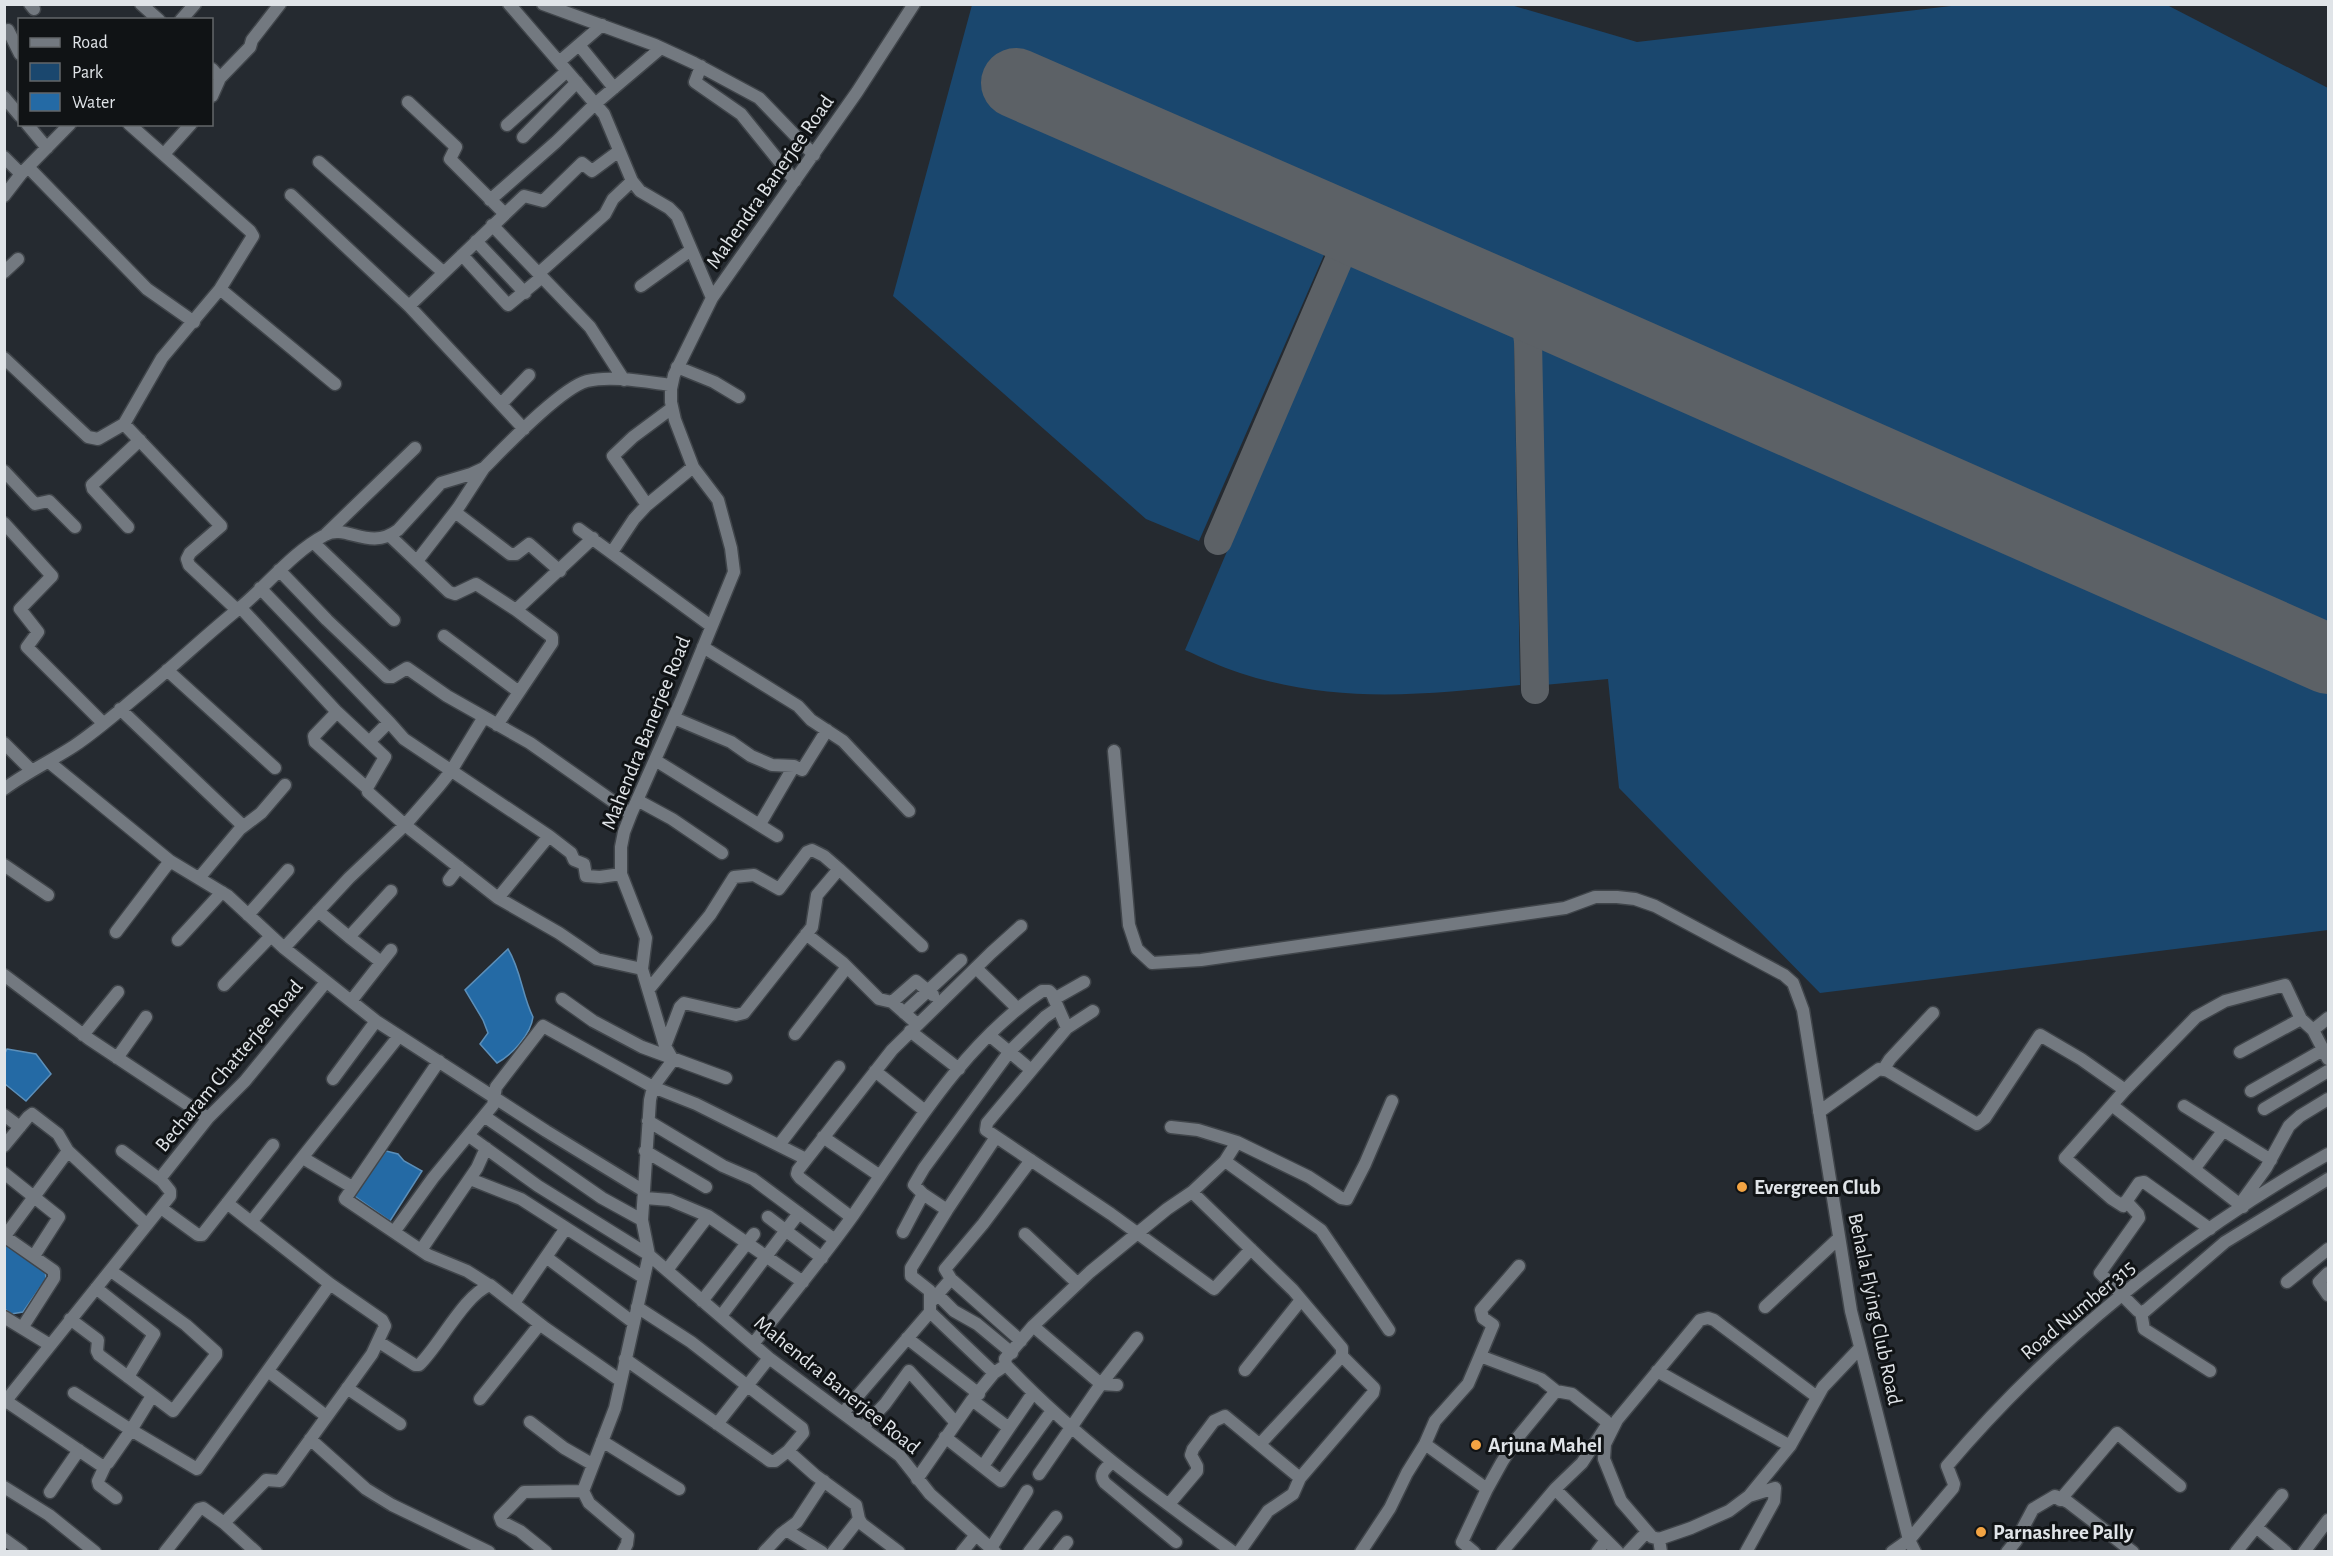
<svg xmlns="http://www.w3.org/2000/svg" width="2333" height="1556" font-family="'Alegreya Sans',sans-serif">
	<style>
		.green { fill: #1a476e }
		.water { fill: #246aa5; stroke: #5c8fb9; stroke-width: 1.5 }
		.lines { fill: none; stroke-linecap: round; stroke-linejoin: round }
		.taxiway { stroke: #5c6166; stroke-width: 28 }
		.runway { stroke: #5c6166; stroke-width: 70 }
		.minor-casing { stroke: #40454a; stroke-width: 15 }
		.minor { stroke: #737980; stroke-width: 12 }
		.poi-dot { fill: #f3a443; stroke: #101315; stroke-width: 2 }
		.labels { text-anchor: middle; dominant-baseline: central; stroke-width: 6; stroke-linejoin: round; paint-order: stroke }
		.street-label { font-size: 21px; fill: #e0e4e8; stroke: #101315 }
		.poi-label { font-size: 21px; font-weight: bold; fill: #e0e4e8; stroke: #101315; text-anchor: start }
	</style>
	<rect width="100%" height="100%" fill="#252a30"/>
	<path class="green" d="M972 5H1511L1637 42 1960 5H2167L2328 88V634L1021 68 1003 109 1327 248 1199 541 1146 519 893 296Z
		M1352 258 1514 329 1520 685C1423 695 1335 704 1240 673 1221 667 1203 658 1185 650Z
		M1541 341 2328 684V930L1820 993 1619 788 1608 679 1544 685Z"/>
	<path class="water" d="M508 949C521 970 522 995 533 1017 531 1034 512 1055 497 1063L480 1044 488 1033 483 1020 465 990Z
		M7 1049 36 1054 51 1074 26 1101 5 1084V1053Z
		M386 1151 398 1154 404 1161 422 1171 390 1221 353 1195Z
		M4 1241 45 1269 46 1279 23 1312 11 1314 5 1309Z"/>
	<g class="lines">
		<path class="taxiway" d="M1507 297C1519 312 1526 322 1528 341
			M1218 541 1352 229
			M1535 690 1528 341 1530 335 1553 317"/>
		<path class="runway" d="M1016 83 1553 317 2328 659"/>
		<g class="minor-casing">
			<path id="minor" d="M30 4 34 9
				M141 4 159 20
				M509 4 604 114 632 181 640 191 669 208 677 216 712 298
				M543 4 655 45 694 63 759 98 814 155
				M181 20 195 4
				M4 32 8 30 20 54
				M579 45 614 88
				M559 62 602 25
				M701 66 695 82 741 114 795 181
				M212 69 220 78 212 96
				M220 78 250 47 252 40 280 4
				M4 97 20 116
				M408 102 456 147 450 159 504 213
				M27 124 47 148
				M129 124 250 231 253 236 220 289 162 358 124 424 221 526 190 553 187 559 189 565 236 609
				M507 125 567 71
				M523 137 577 82
				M164 154 191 124
				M4 157 21 174
				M319 162 443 272
				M28 167 147 289 194 322
				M291 195 409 306 524 429
				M4 196 21 174 70 124
				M490 200 556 142 595 104 661 48
				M492 225 590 327 624 380
				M476 241 525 293
				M462 255 508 305 542 277
				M4 272 18 259
				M539 273 605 214 613 199 632 181
				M641 286 691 250
				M220 289 335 384
				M409 306 524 196 543 201 582 163 592 171 619 151
				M4 358 88 437 98 439 124 424
				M677 367 714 382 739 397
				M501 404 529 375
				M4 471 35 504 49 501 75 527
				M647 505 613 456 633 437 672 408
				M455 512 510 554H516L529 544 560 571
				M4 523 52 576 20 609 38 632 27 647 103 723
				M128 527 93 489 92 485 140 440
				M579 529 711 626
				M326 534 415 448
				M390 536 449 592 455 594 476 584 516 610 552 637V643L497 725
				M314 543 394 620
				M612 552 634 519 647 505 693 467
				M417 561 458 508 484 468
				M279 570 327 620 387 677H392L407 668 447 696 530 743 631 814
				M260 588 386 719 389 722 369 742
				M240 607 337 712 385 757 367 788 368 792 405 825 498 898 559 933 597 959 642 969
				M516 610 593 538
				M444 636 519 692
				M703 647 798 706 811 720 843 741 909 811
				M167 670 275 768
				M120 709 241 824 240 829 199 878
				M337 712 314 736 315 742 367 788
				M674 718 731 742 751 756 772 765 794 766 802 770 827 730
				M389 722 404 739 549 836 498 898
				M4 743 31 770
				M1114 751 1129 925 1137 949 1152 963 1201 960 1565 908 1595 897H1617L1635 899 1655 906 1784 975 1793 983 1803 1010 1851 1311 1909 1540 1915 1552
				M655 760 777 836
				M49 762 170 861 228 896 284 948 376 1021 546 1131 644 1191
				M4 789C27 772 51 761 74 746 98 730 120 710 142 692 176 664 208 633 242 606 269 583 293 552 325 535 346 523 369 552 398 530L441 483 471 474 484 468C505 447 561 388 587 381 611 375 647 382 671 385
				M637 800 672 819 722 853
				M760 824 794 766
				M240 829 261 813 285 785
				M549 836 571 853 574 860 584 864 586 876 600 877 621 874
				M4 865 48 895
				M839 869 922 946
				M449 880 459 867
				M318 911 349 937
				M248 915 288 870
				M116 932 170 861
				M806 934 843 963 879 999 892 1002 917 1024
				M178 940 222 892
				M284 948 349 878 405 825 439 786 451 771 484 717
				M381 962 349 937 391 891
				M976 968 1018 1009
				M4 975 89 1039 208 1118
				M224 985 271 936
				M649 989 710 915 734 877 754 875 779 889 807 852 812 850 824 856 839 869 817 895 812 927 744 1013 736 1015 684 1003 680 1007 665 1046
				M562 999 593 1021 642 1047 726 1078
				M1054 999 1084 982
				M351 1001 391 950
				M892 1002 916 981 933 995
				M1093 1011 1067 1028 987 1123 986 1130 1111 1214 1214 1289 1251 1249
				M904 1013 961 960
				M2313 1030 2328 1018
				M910 1031 959 1069
				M795 1034 847 967
				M83 1035 118 992
				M989 1035 1030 1069
				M2240 1052 2301 1019
				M117 1058 146 1017
				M439 1061 345 1199 428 1255 467 1271 489 1285
				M1883 1070 1890 1059 1933 1013
				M875 1071 925 1111
				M333 1079 376 1021
				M2251 1091 2323 1050
				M2113 1106 2243 1207
				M2184 1106 2271 1160
				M2264 1109 2328 1071
				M1819 1112 1879 1069 1888 1071 1977 1124 1985 1118 2040 1035 2081 1059 2125 1090
				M4 1115 20 1127
				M484 1116 602 1198 642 1220
				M648 1121 723 1166 753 1179 835 1240
				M1171 1127 1198 1130 1237 1142
				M469 1136 538 1186 649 1255 769 1358 900 1456 930 1494 995 1552
				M823 1137 880 1176
				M779 1145 839 1067
				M4 1146 28 1117 32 1114 58 1134 68 1151 147 1225
				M122 1151 162 1181
				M645 1151 706 1187
				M303 1158 352 1187
				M1225 1161 1321 1230 1389 1330
				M2195 1168 2223 1131
				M4 1173 59 1217 34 1256
				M470 1179 521 1199 644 1278
				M1192 1192 1225 1161 1237 1142 1309 1177 1341 1198 1347 1199 1365 1164 1392 1101
				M923 1194 947 1210
				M645 1198 670 1200 708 1216 803 1282
				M2126 1201 2138 1214 2139 1218 2100 1273 2138 1311 2144 1312 2225 1242 2328 1179
				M2124 1204 2123 1206 2139 1183 2144 1182 2210 1229
				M2240 1204 2266 1168 2289 1126 2300 1116 2328 1099
				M2123 1206 2112 1199 2065 1158 2125 1090 2196 1017 2225 1001 2285 985 2301 1019 2313 1030 2328 1059
				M161 1208 198 1235H202L273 1145
				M768 1217 822 1258
				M851 1217 800 1178 797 1174 798 1170 892 1050 991 953 1021 926
				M251 1222 399 1036
				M394 1232 433 1178 493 1105 496 1087 543 1026 653 1087 696 1104 806 1159
				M903 1232 923 1194 914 1185 924 1168 1010 1051 1045 1017 1058 1008
				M1025 1234 1077 1283
				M4 1236 54 1271V1278L22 1328
				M5 1236 68 1151
				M421 1250 477 1168 486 1148
				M546 1257 634 1323
				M667 1270 708 1216
				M2328 1273 2319 1282 2328 1295
				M2287 1282 2328 1249
				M96 1288 154 1334 128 1377
				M937 1294 954 1311 977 1324 1012 1353
				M702 1301 754 1234
				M514 1303 566 1228
				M930 1303V1291L911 1276V1268L947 1210 996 1137
				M637 1307 691 1342 802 1428 803 1433 788 1451
				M1765 1307 1839 1238
				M930 1312 994 1373
				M2141 1312 2144 1329 2210 1371
				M721 1316 799 1213
				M4 1317 50 1345
				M70 1319 98 1340 97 1351 99 1355 173 1411 216 1355V1352L186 1325 111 1271
				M1033 1326 1101 1384 1117 1385
				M907 1338 979 1394
				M1021 1341 951 1279 945 1269 983 1224 1031 1160
				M379 1342 415 1365H419C440 1345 464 1295 490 1285L545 1328 621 1381
				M753 1344C787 1301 822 1259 854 1214 908 1137 962 1044 1042 991H1049L1052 994 1067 1028
				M1480 1356 1493 1325 1483 1318 1481 1310 1519 1266
				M625 1359 770 1461H775L788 1451 815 1475 856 1505 859 1519 862 1524 899 1552
				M1006 1365C1074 1437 1153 1494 1233 1552
				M1245 1370 1301 1300
				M268 1371 326 1416
				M1657 1371 1790 1446
				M347 1388 400 1424
				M74 1393 131 1430 152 1396
				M1817 1397 1714 1320 1708 1318 1700 1320 1617 1420 1605 1444 1604 1459 1621 1501 1652 1537 1659 1539 1691 1528 1729 1511 1749 1496 1790 1446 1823 1387 1860 1348
				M480 1399 540 1324
				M972 1400 1009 1428
				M6 1401 102 1466 108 1463 131 1430 197 1469 330 1284
				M4 1403 170 1196V1191L162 1181V1176L208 1118 245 1081 326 982
				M843 1413 930 1312V1303L951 1279
				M530 1422 564 1448 592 1464
				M717 1424 769 1358
				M863 1427 885 1404 909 1371 956 1423
				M945 1437 1001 1481 1051 1412
				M310 1439 366 1489 392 1505 489 1552
				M602 1441 679 1489
				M1260 1444 1342 1356
				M1425 1444 1487 1489
				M1112 1462C1105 1469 1098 1474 1105 1483L1176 1542
				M105 1466 98 1481 99 1485 116 1498
				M983 1466 1033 1393
				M1039 1474 1101 1384 1137 1338
				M917 1479 972 1400 994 1373 1006 1365 1005 1359 1033 1326 1090 1272 1167 1209 1192 1192 1293 1290 1342 1348V1356L1374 1388 1373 1393 1300 1478 1293 1494 1268 1511 1239 1552
				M4 1487 49 1515 95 1552
				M50 1492 79 1450
				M2060 1500 2117 1433 2180 1486
				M1169 1504 1197 1471V1466L1191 1455 1193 1449 1214 1421 1225 1416 1300 1478
				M224 1523 256 1552
				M2256 1527 2286 1552
				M786 1530 822 1552
				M4 1539 22 1552
				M1659 1539 1661 1552
				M991 1548 1027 1491
				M165 1552 199 1509 203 1508 224 1523 266 1480 280 1481 372 1354 385 1326 382 1320 330 1284 227 1203
				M546 1552 520 1531 502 1522 500 1517 524 1492 583 1491
				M623 1552 627 1544 628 1536 589 1503 583 1491 615 1408 649 1255 642 1220 650 1100 653 1087 673 1060 665 1046 642 969 646 938 621 874V847L624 832 631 814 681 701 734 572 731 548 718 500 693 467 675 420 671 402V389L674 375 712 298 857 92 914 4
				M764 1552 781 1534 797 1522 824 1481
				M833 1552 859 1519
				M962 1552 975 1536
				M1029 1552 1056 1517
				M1059 1552 1067 1542
				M1361 1552 1390 1508 1407 1473 1425 1444 1435 1421 1468 1384 1480 1356 1541 1379 1556 1391 1572 1394 1606 1421 1607 1425 1582 1463 1555 1489 1618 1552
				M1474 1552 1462 1542 1487 1489 1502 1462 1518 1437 1556 1391
				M1502 1552 1555 1489
				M1597 1552 1606 1540
				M1628 1552 1642 1537
				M1746 1552 1774 1501 1775 1488 1749 1496
				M1892 1552 1909 1540 1953 1488 1954 1484 1947 1466C2052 1342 2187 1233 2328 1154
				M2007 1552 2016 1541 2033 1509 2055 1496 2068 1502 2133 1552
				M2236 1552 2282 1495
				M2304 1552 2328 1520"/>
		</g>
		<use href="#minor" class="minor"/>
	</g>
	<g class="poi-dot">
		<circle cx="1742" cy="1187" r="6"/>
		<circle cx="1476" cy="1445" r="6"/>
		<circle cx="1981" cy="1532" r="6"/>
	</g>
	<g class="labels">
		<g class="street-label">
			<text transform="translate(770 182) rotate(-55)">Mahendra Banerjee Road</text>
			<text transform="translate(646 733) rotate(-68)">Mahendra Banerjee Road</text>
			<text transform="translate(229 1066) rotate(-50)">Becharam Chatterjee Road</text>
			<text transform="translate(1875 1309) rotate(78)">Behala Flying Club Road</text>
			<text transform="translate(2078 1310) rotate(-40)">Road Number 315</text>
			<text transform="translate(837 1385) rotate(39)">Mahendra Banerjee Road</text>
		</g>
		<g class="poi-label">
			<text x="1754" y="1187">Evergreen Club</text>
			<text x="1488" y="1445">Arjuna Mahel</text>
			<text x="1993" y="1532">Parnashree Pally</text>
		</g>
	</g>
	<rect width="2333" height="1556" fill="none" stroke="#e0e4e8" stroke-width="12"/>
	<rect x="18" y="18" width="195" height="108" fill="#101315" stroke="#636769" stroke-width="1.5"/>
	<rect x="30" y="38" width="30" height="9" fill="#737980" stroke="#636769" stroke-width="1.5"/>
	<text x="72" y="48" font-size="18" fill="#e0e4e8">Road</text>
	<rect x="30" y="63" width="30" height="18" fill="#1a476e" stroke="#636769" stroke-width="1.5"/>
	<text x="72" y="78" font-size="18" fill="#e0e4e8">Park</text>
	<rect x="30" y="93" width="30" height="18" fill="#246aa5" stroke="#636769" stroke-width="1.5"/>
	<text x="72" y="108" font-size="18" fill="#e0e4e8">Water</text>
</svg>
